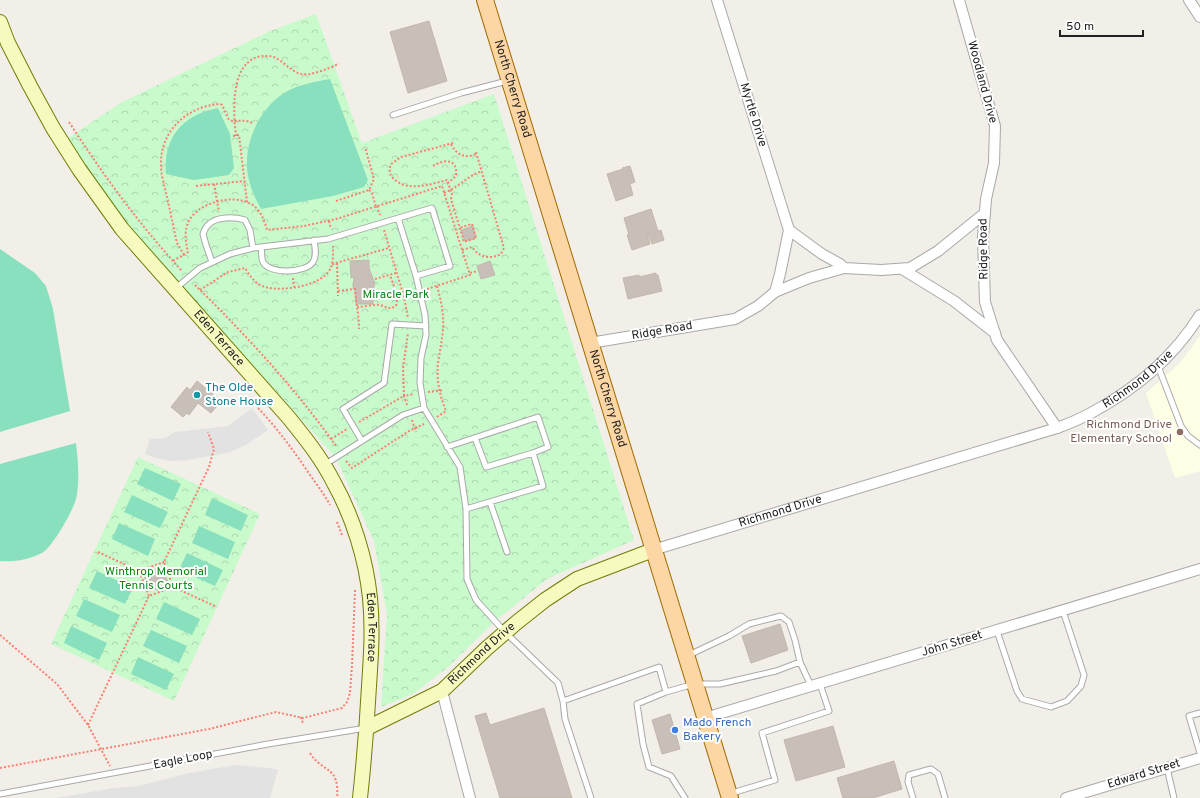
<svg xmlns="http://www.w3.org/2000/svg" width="1200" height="798" font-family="Overpass,sans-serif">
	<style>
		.education { fill: #ffffe5 }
		.park { fill: url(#park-crowns) }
		.pitch { fill: #88e0be }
		.parking { fill: #e2e2e2 }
		.building { fill: #c7bfb8; stroke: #c4b6ab }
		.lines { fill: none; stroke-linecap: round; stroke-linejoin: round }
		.lane-casing { stroke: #a9a9a9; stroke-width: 7 }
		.street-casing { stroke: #a9a9a9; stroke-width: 12 }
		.secondary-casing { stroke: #707d05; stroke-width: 16 }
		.primary-casing { stroke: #a06b00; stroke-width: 18 }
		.path { stroke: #fa8072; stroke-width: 2; stroke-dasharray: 2 2; stroke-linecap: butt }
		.lane { stroke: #fff; stroke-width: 5 }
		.street { stroke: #fff; stroke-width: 10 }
		.secondary { stroke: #f7fabf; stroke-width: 14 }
		.primary { stroke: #fcd6a4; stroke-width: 16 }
		.culture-dot { fill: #0f9aa8; stroke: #fff; stroke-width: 1.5 }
		.education-dot { fill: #8d6e63; stroke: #fff; stroke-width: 1.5 }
		.shop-dot { fill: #3f7fe0; stroke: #fff; stroke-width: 1.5 }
		.labels { text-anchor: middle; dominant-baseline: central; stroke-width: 4; stroke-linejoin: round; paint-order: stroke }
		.street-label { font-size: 12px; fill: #222; stroke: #fff }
		.park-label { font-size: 12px; fill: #0c8416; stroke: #fff }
		.culture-label { font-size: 12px; fill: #0d838f; stroke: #fff; text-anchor: start }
		.education-label { font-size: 12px; fill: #785e54; stroke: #fff; text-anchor: end }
		.shop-label { font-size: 12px; fill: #366cbe; stroke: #fff; text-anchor: start }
	</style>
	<defs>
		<pattern id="park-crowns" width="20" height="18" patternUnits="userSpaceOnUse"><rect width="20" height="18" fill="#c8facc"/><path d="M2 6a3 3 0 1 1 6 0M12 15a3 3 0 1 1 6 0" fill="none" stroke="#acd6af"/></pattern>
	</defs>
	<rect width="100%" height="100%" fill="#f2efe9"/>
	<path class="education" d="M1200 336V471L1175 478 1146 393 1180 363Z"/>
	<path class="park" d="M316 14 362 143 494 94 634 540 547 579 494 622 448 667 413 694 381 707 387 615 374 541 336 458 224 333 139 247 62 142 122 102 270 31Z
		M138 457 260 514 174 701 51 644Z"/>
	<path class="pitch" d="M330 79 368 180 364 187 333 196 261 209C254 197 248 182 247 168 245 140 261 106 286 92 300 84 314 82 330 79Z
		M218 108 230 134 234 168 229 175 194 180 166 174C163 137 183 115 218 108Z
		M0 249 35 273 46 286 53 309 70 411 0 432Z
		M76 443C78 461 80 481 76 499 73 511 52 548 42 553 28 560 15 562 0 561V464Z
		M145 468 181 484 173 501 137 484Z
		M132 495 168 512 160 528 124 512Z
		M212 498 248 515 241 531 205 515Z
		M119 523 155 539 148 556 112 539Z
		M199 526 235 542 228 559 192 543Z
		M187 553 223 570 215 586 179 570Z
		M97 571 133 588 125 604 89 588Z
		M84 599 120 615 112 632 76 616Z
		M164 602 200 619 192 635 156 619Z
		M71 626 107 643 99 660 64 643Z
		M151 630 187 646 179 663 143 646Z
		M138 657 174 674 166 690 131 674Z"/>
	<path class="parking" d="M252 408 268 430 246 445 227 453 187 460 171 461 156 458 145 454 150 439 165 438 175 432 228 426Z
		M236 765 269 768 278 770 270 798H56L114 788 139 786 189 773Z"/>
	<path class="building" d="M429 21 447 81 408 93 390 32Z
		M630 166 635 182 630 184 633 195 616 201 607 174 623 169 622 168Z
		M651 209 658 231 661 230 664 240 652 244 648 233H647L650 244 632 250 627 235H629L624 218Z
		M473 226 476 238 465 241 461 230Z
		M369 260V268L375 284 373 289V304H356L355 289H353L354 277 351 278 350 261Z
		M490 261 495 275 481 279 477 266Z
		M656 273V275H658L662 291 628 299 623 278 639 275V277Z
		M197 381 221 401 211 413 198 403 189 415 187 413 183 417 171 407 187 387 190 390Z
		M162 567 169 585 150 591 143 573Z
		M780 624 788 650 751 663 742 636Z
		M544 708 572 798H500L475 716 486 713 490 725Z
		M670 714 680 749 662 754 652 720Z
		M833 726 845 767 796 781 784 740Z
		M894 761 902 789 873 798H843L837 778Z"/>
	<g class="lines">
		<g class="lane-casing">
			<path id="lane" d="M393 115 461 93 507 81
				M261 247C262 251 261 258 263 262 270 275 306 273 313 262 317 255 315 248 314 240
				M212 262 206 245 203 234C204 231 206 227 208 225 216 216 235 217 245 220L250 230 253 248
				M416 276 425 315 426 335 421 358 420 383 424 408 460 467 466 509 467 579 476 600 505 632 558 683 563 701 659 667 666 692
				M176 288 200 268 230 254 253 248 328 239 432 208 450 266 416 276 398 218
				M1158 366 1181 426 1188 436 1200 445
				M475 438 486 467 533 453
				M362 441 343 409 384 383 392 324 426 326
				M447 447 538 417 548 447 533 453 543 486 466 509
				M324 465 403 415 424 408
				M490 502 507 552
				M997 631 1017 691 1022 699 1051 707 1067 701 1081 686 1084 675 1063 611
				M800 662 811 686
				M563 701 565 719 591 798
				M1200 713 1189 716 1200 753
				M1167 768 1174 798
				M732 793 775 780 762 733 829 711 820 684
				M0 794 268 744 366 728
				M685 798 671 776 649 767 643 744 637 704 666 692 694 684H720L776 671 800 662 795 640 789 622 781 616 749 624 729 636 689 655
				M913 798 908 782 909 775 931 769 938 774 945 798"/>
		</g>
		<g class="street-casing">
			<g id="street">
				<path d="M959 0 995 126 994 163 986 199 983 237 985 302 997 340 1057 428"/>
				<path d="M1189 0 1200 17"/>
				<path d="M789 230 822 254 840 264 844 268 881 270 910 268 938 251 985 213"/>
				<path d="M902 269 954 301 995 333"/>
				<path d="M775 292 809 278 844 268"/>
				<path d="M590 343 735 319 758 306 775 292 780 274 789 230 717 0"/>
				<path id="s1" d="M653 550 1057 428C1068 424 1080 419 1091 413 1134 390 1174 357 1200 315"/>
				<path d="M442 691 470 798"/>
				<path d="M705 718 1200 569"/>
				<path d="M1066 798 1200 758"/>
			</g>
		</g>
		<g class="secondary-casing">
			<g id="secondary">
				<path id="s2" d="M0 22 8 43 30 86 53 128 79 169 122 229 289 418C306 439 322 459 334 483 353 517 366 559 370 598 373 628 371 657 369 686 367 723 364 761 360 798"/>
				<path id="s3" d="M367 728 442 691 487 648 516 623 545 600 577 579 653 550"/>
			</g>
		</g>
		<g class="primary-casing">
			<g id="primary">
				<path id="s4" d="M485 0 730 798"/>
			</g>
		</g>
		<path class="path" d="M69 122C104 176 138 223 182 271
			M233 136 239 135 247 202
			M236 136C233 111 229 53 269 56 281 57 289 71 301 74 313 76 328 68 339 64
			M453 143 401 157 391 164C389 169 389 174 393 178 407 193 431 184 447 180L452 194 451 199 464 242 476 238 472 224 459 228
			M451 144C457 155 464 159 476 154
			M433 166C444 159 458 158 456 176L448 183
			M214 184 219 212
			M196 186 244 181
			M369 190 372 193 376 207
			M444 193C458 188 467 176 482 171
			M336 201 369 190 374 179 365 147
			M377 206 380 215
			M329 221 331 229
			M384 230 404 297 408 318
			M462 250 472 247C479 257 489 260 501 254L504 248 476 152
			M184 255 177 243C173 226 170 209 166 193 164 184 161 174 161 165 160 131 187 106 220 104L222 105 229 120C238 123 242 118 252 123
			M173 261 188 252C185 240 184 229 190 219 202 200 243 191 258 210 263 216 265 223 267 230L304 226 336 219 442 186 470 275 427 289
			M337 263 338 296
			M332 264 389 248
			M470 273 478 271
			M293 278 294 287
			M375 279 396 273
			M195 285C246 335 295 388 336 446
			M437 286C441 300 444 314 443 329 442 340 440 351 438 363 436 380 440 396 446 411L437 417
			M200 290 228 272 245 268C250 276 255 284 265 287 282 292 319 286 329 271 334 263 333 255 333 246
			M338 291 355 289C356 303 359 315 359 329
			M357 307C364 307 374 304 380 305 387 307 389 310 396 306 399 295 393 285 390 275
			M428 392 443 390
			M407 405 404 396 414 394
			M258 408C276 427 291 447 306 469 314 481 323 492 330 505
			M412 420 416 432
			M359 422 404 396 403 368 408 333
			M331 439 347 429
			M346 461 352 468 409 431 424 424
			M337 522 342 535
			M98 552 139 571
			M173 587 215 606
			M149 596 139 571 164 562
			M0 635 57 684 88 725 110 766
			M301 717 303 724
			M88 725 149 596 173 587 164 562 209 467 214 449 208 432
			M310 753C322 773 340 765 337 798
			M0 768 209 729 276 712 303 718 342 708 347 702 350 693 352 666 355 590"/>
		<use href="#lane" class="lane"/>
		<use href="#street" class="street"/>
		<use href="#secondary" class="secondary"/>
		<use href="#primary" class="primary"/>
	</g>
	<circle class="culture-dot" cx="197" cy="395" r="4"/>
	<circle class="education-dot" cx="1180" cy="432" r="4"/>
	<circle class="shop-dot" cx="675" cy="730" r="4"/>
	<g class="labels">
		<g class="street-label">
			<text transform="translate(982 82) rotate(75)">Woodland Drive</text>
			<text stroke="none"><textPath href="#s4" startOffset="93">North Cherry Road</textPath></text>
			<text transform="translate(753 115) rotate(73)">Myrtle Drive</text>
			<text transform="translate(984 249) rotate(-91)">Ridge Road</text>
			<text transform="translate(662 331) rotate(-10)">Ridge Road</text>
			<text stroke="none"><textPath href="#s2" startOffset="387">Eden Terrace</textPath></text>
			<text stroke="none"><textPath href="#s1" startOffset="517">Richmond Drive</textPath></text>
			<text stroke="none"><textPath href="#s4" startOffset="417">North Cherry Road</textPath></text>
			<text stroke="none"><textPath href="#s1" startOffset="133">Richmond Drive</textPath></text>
			<text stroke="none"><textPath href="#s2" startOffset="723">Eden Terrace</textPath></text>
			<text transform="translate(952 644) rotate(-17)">John Street</text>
			<text stroke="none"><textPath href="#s3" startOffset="138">Richmond Drive</textPath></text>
			<text transform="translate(183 760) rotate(-11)">Eagle Loop</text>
			<text transform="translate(1144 774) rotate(-17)">Edward Street</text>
		</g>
		<g class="park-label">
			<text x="396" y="295">Miracle Park</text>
			<text x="156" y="572">Winthrop Memorial<tspan x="156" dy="14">Tennis Courts</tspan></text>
		</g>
		<g class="culture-label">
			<text x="205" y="388">The Olde<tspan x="205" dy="14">Stone House</tspan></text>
		</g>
		<g class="education-label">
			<text x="1172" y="425">Richmond Drive<tspan x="1172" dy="14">Elementary School</tspan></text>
		</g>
		<g class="shop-label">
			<text x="683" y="723">Mado French<tspan x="683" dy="14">Bakery</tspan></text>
		</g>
	</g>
	<path d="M1060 30v6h83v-6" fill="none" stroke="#222222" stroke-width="2"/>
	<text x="1066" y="30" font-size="12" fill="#222222" stroke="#ffffff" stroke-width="3" paint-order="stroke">50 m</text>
</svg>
